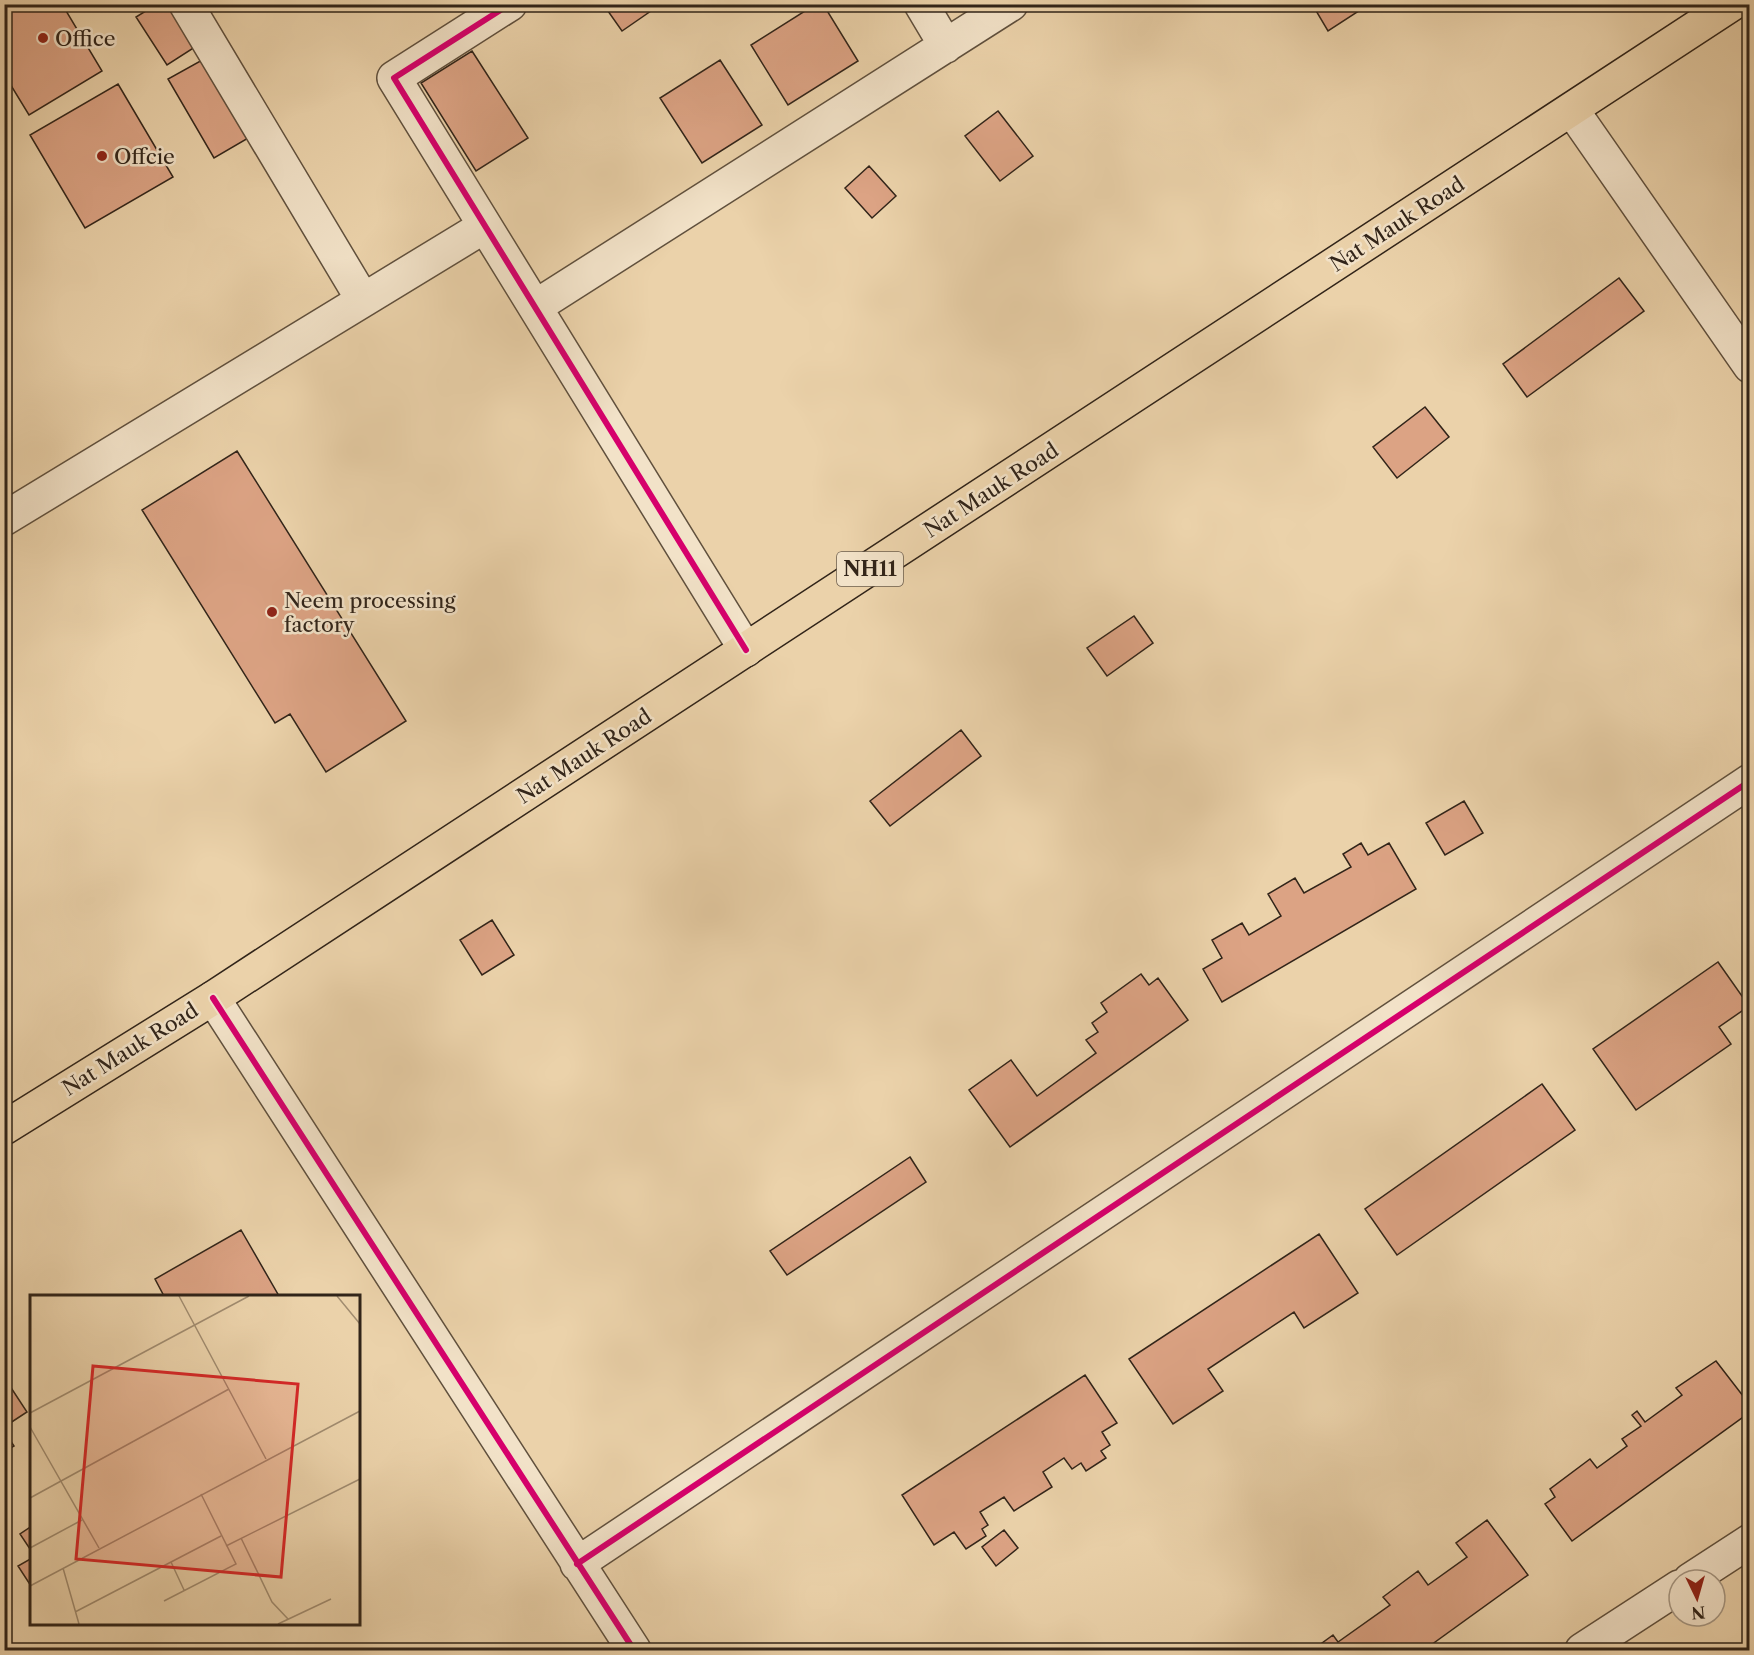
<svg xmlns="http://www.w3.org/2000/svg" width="1754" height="1655" font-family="'Libre Caslon Text',serif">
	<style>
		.building { fill: #dca384; stroke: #312419; stroke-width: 1.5 }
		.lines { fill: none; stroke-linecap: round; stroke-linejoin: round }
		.minor-casing { stroke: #60503d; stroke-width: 36 }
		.trunk-casing { stroke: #312419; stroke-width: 36 }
		.minor { stroke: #f2e2c8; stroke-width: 33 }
		.trunk { stroke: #ebd2aa; stroke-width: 33 }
		.cycleway-casing { stroke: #f2e2c8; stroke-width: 10 }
		.cycleway { stroke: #d6006c; stroke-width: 6 }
		.poi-dot { fill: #8f2418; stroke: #f2e2c8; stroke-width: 2 }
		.labels { text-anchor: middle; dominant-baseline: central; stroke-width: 5; stroke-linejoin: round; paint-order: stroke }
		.shield { fill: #f2e2c8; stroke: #6b5d4e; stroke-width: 1.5 }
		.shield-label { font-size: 20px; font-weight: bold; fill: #312419 }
		.poi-label { font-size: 21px; fill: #312419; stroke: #f2e2c8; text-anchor: start }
		.street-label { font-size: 21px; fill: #312419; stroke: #f2e2c8 }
		.inset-road { fill: none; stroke: #a18c70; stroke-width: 1.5 }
		.view { fill: #d62828; fill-opacity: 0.15; stroke: #d62828; stroke-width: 3 }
		.inset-edge { fill: none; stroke: #312419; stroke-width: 3 }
	</style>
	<rect width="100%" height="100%" fill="#ebd2aa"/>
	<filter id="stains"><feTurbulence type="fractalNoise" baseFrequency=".00333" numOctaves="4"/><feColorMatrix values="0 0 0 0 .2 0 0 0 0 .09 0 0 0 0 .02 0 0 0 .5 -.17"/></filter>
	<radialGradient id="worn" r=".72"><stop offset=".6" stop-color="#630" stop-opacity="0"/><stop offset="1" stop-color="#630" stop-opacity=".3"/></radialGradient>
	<path class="building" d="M4 4H62L102 71 29 115 4 74Z
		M157 4H168L195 47 167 65 136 17Z
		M603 4H661L622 31Z
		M816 4H823L858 61 788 105 751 45Z
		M1312 4H1364L1365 7 1328 31Z
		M472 51 528 138 476 171 421 83Z
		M204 59 250 137 214 158 168 79Z
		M720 60 762 125 702 163 660 98Z
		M118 84 173 177 85 228 30 135Z
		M998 111 1033 156 1000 181 965 136Z
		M869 166 896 196 872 218 845 188Z
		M1619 278 1644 311 1527 397 1503 364Z
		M1425 407 1449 437 1397 478 1373 447Z
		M237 451 406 721 326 772 290 714 275 723 142 510Z
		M1134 616 1153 643 1107 676 1087 648Z
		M961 730 981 756 890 826 870 801Z
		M1464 801 1483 833 1445 855 1426 823Z
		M1361 843 1368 855 1389 843 1416 889 1222 1002 1203 969 1222 958 1212 940 1242 923 1249 935 1281 916 1268 894 1295 878 1304 893 1351 867 1343 854Z
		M492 920 514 955 482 975 460 940Z
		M1718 962 1749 1006 1719 1027 1731 1044 1636 1110 1593 1049Z
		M1141 974 1149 985 1158 978 1188 1020 1010 1147 969 1090 1011 1060 1037 1096 1096 1053 1086 1040 1098 1032 1092 1023 1107 1012 1101 1003Z
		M1542 1084 1575 1130 1397 1255 1365 1209Z
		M910 1157 926 1182 787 1275 770 1251Z
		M241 1230 279 1296H164L155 1279Z
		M1319 1234 1358 1293 1304 1328 1294 1312 1208 1369 1223 1391 1173 1424 1129 1359Z
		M1716 1361 1750 1405V1412L1572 1541 1545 1504 1555 1497 1550 1489 1590 1459 1597 1468 1627 1446 1622 1439 1641 1426 1632 1415 1637 1411 1645 1422 1682 1395 1676 1388Z
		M1085 1375 1117 1423 1102 1432 1110 1445 1101 1451 1106 1458 1086 1471 1081 1463 1072 1469 1064 1458 1043 1472 1052 1487 1014 1511 1004 1497 980 1512 988 1525 982 1529 986 1536 966 1549 954 1532 934 1545 902 1495Z
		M4 1377 27 1412 4 1427Z
		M4 1431 14 1446 4 1452Z
		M1487 1520 1528 1575 1424 1650H1314V1649L1333 1635 1338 1642 1390 1605 1383 1597 1418 1571 1428 1585 1467 1557 1456 1543Z
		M32 1526V1552L20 1534Z
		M1004 1530 1018 1548 996 1566 982 1547Z
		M32 1558V1586H31L18 1566Z"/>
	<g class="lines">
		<g class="minor-casing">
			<path id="minor" d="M186 4 363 300
				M510 4 394 78 746 650
				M921 4 946 46
				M1572 110 1750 366
				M535 307 1011 4
				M4 519 485 226
				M213 998 634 1650
				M577 1564 1750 781
				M1690 1580 1750 1541
				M1582 1650 1679 1587"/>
		</g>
		<g class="trunk-casing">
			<path id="trunk" d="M4 1128 213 998 1732 4"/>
		</g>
		<use href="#minor" class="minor"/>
		<use href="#trunk" class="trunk"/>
		<g class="cycleway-casing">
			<path id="cycleway" d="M510 4 394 78 746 650
				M213 998 634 1650
				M577 1564 1750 781"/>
		</g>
		<use href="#cycleway" class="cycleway"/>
	</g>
	<g class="poi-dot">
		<circle cx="43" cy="38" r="6"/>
		<circle cx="102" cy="156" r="6"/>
		<circle cx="272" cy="612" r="6"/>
	</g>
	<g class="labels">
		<rect class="shield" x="837" y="552" width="66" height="34" rx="4.5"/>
		<g class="shield-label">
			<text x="870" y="569">NH11</text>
		</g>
		<g class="poi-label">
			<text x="55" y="38">Office</text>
			<text x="114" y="156">Offcie</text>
			<text x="284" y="600">Neem processing<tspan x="284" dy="24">factory</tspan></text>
		</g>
		<g class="street-label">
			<text transform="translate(1397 224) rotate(-33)">Nat Mauk Road</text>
			<text transform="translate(991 490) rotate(-33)">Nat Mauk Road</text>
			<text transform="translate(584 756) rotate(-33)">Nat Mauk Road</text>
			<text transform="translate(130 1049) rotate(-32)">Nat Mauk Road</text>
		</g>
	</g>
	<g transform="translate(30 1295)">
		<rect width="330" height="330" fill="#ebd2aa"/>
		<path class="inset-road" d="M149 1 236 164M307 1 330 29M0 118 219 1M0 132 69 253M0 203 199 94M211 243 242 307 258 324M196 251 330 184M0 253 52 225M141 267 154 295M33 273 49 329M0 291 330 116M134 306 206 269 171 199M45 317 191 241M248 329 301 304"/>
		<path class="view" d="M63 71 268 89 251 282 46 264Z"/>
		<rect width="330" height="330" class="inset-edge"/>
	</g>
	<rect width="1754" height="1655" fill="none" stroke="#ebd2aa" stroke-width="24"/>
	<rect x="6" y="6" width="1742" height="1643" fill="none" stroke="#312419" stroke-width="3"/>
	<rect x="12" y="12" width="1730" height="1631" fill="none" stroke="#312419" stroke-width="1.5"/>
	<g transform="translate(1697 1598) rotate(175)"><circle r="28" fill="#f2e2c8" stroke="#a59682" stroke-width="1.5"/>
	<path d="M0-4.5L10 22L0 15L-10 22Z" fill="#8f2418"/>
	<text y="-9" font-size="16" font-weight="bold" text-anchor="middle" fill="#312419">N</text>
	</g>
	<rect width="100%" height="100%" filter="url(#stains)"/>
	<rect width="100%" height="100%" fill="url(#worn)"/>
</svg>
